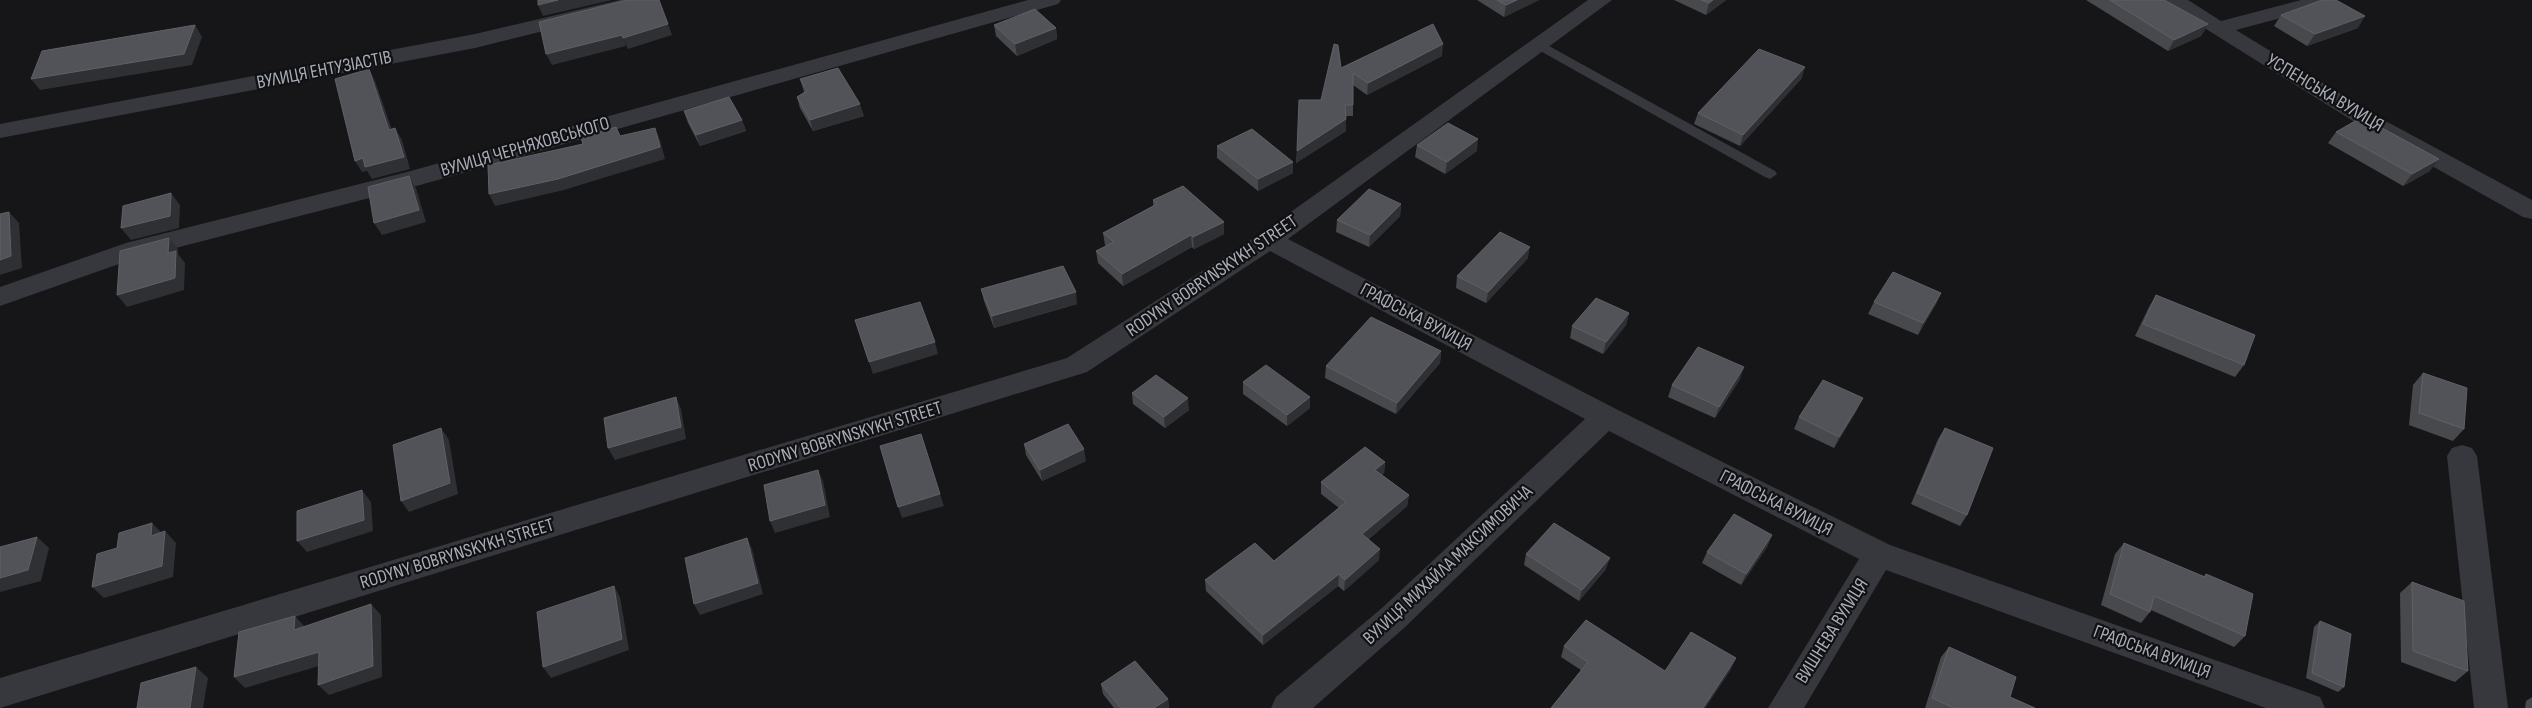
<svg xmlns="http://www.w3.org/2000/svg" width="2532" height="708" font-family="'Sofia Sans Condensed',sans-serif">
	<style>
		.lines { fill: none; stroke-linecap: round; stroke-linejoin: round }
		.lane { fill: #37383d; fill-rule: evenodd }
		.street { fill: #37383d; fill-rule: evenodd }
		.wall { fill: #47494d }
		.shaded-wall { fill: #2f3033 }
		.building { fill: #525359; stroke: #5f6168 }
		.labels { text-anchor: middle; dominant-baseline: central; stroke-width: 4.5; stroke-linejoin: round; paint-order: stroke }
		.street-label { font-size: 19px; fill: #a8adb8; stroke: #111113 }
	</style>
	<rect width="100%" height="100%" fill="#161618"/>
	<g class="lines">
		<path class="lane" d="M1540 41 1775 171 1777 174 1770 179 1765 177 1535 48 1534 45Z"/>
		<path class="street" d="M620 0H656L653 4 475 48 0 138V124L475 34Z
			M1028 0H1061L1058 4 420 185 133 259 0 306V287L126 243 407 172Z
			M1588 0H1612L1288 239 1616 409 1890 545 2320 697 2325 708H2266L1886 570 1804 708H1768L1859 559 1609 431 1404 628 1313 708H1271L1276 697 1382 608 1585 419 1270 251 1087 372 0 708V678L1067 358 1260 234Z
			M2163 0H2188L2221 21 2301 0H2336L2333 4 2236 30 2382 119 2532 200V219L2523 217 2366 129 2166 4Z
			M2462 445 2472 448 2477 456 2508 708H2474L2447 456 2452 448Z"/>
	</g>
	<path class="wall" d="M1477 0H1539L1504 17Z
		M1674 0H1726L1706 15Z
		M2086 0H2164L2208 24 2201 36 2168 51Z
		M2281 15 2358 28 2307 46 2274 26Z
		M994 25 1056 28 1057 39 1017 56 996 36Z
		M1442 56 1367 95 1353 85V116H1346V131L1296 163 1297 151 1321 100 1341 68Z
		M1802 78 1740 146 1694 124 1698 113Z
		M800 79 864 116 813 131 800 108 797 97 804 92Z
		M684 111 742 120 746 131 700 146 688 123Z
		M2336 132 2430 171 2403 186 2328 143Z
		M1417 145 1477 151 1445 174 1415 157Z
		M1217 146 1293 162V173L1258 191 1217 158Z
		M1153 200 1224 222V234L1194 249 1192 247 1123 286 1098 263 1096 251 1106 246 1105 245 1103 233 1153 206Z
		M1401 204 1400 216 1369 247 1336 232 1337 220Z
		M1528 258 1486 303 1456 288 1457 276Z
		M981 289 1077 304 994 328 984 301Z
		M1941 293 1936 304 1918 335 1868 314 1874 302Z
		M2156 295 2244 365 2235 377 2135 336 2149 307Z
		M1629 313 1626 325 1603 354 1570 338 1572 326Z
		M1441 351 1440 363 1396 414 1325 378 1326 366Z
		M2423 373 2464 429 2453 441 2409 425 2413 385Z
		M1740 379 1715 418 1668 397 1672 385Z
		M1243 382 1310 408 1287 426 1243 394Z
		M1132 393 1189 410 1165 428 1133 404Z
		M1857 410 1834 448 1794 429 1799 417Z
		M1945 428 1967 515 1960 526 1911 504 1938 439Z
		M1024 444 1086 461 1042 481 1026 455Z
		M1385 462 1384 473 1382 475 1409 495 1407 506 1369 539 1379 560 1344 591 1338 586 1263 645 1206 591 1205 580 1274 561 1339 508 1321 494V482Z
		M1772 535 1767 547 1741 585 1702 563 1707 552Z
		M2124 543 2203 577 2206 574 2245 636 2234 647 2151 610 2150 612 2141 623 2101 605 2115 554Z
		M1526 554 1606 569 1579 601 1524 565Z
		M2412 582 2468 671 2455 682 2401 662 2400 593Z
		M2320 621 2344 687 2338 692 2306 678 2314 627Z
		M1564 646 1665 671 1731 669 1705 708H1551L1581 670 1561 657Z
		M1949 647 2010 697 2035 708H1925L1941 657Z
		M1101 684 1168 699 1169 708H1114L1103 694Z
		M2532 697V708H2525L2526 701Z"/>
	<path class="shaded-wall" d="M558 0H612L543 16 538 5Z
		M659 0 672 35 628 49 623 38Z
		M1517 0H1539L1504 17 1506 5Z
		M1713 0H1726L1706 15 1709 3Z
		M2365 16 2358 28 2307 46 2315 34Z
		M2208 24 2201 36 2168 51 2174 40Z
		M195 25 202 37 192 65 40 90 31 79Z
		M1056 28 1057 39 1017 56 1015 44Z
		M622 35 626 46 552 65 546 54Z
		M1443 44 1442 56 1367 95 1368 83Z
		M1805 67 1802 78 1740 146 1743 135Z
		M369 69 375 81 396 141 389 130Z
		M860 104 864 116 813 131 810 120Z
		M1346 119V131L1296 163 1297 151Z
		M742 120 746 131 700 146 696 135Z
		M395 128 402 140 410 169 372 179 367 171 362 172 355 161Z
		M655 128 660 140 665 159 564 190 495 206 489 194Z
		M1478 139 1477 151 1445 174 1447 162Z
		M2439 159 2430 171 2403 186 2412 174Z
		M1293 162V173L1258 191V179Z
		M409 176 416 188 426 222 382 235 374 223Z
		M171 193 180 205 179 228 131 240 121 228Z
		M1401 204 1400 216 1369 247 1370 235Z
		M9 212 19 223 22 268 0 275V260Z
		M1224 222V234L1194 249 1193 237Z
		M1191 235 1192 247 1123 286 1122 274Z
		M169 238 178 249V254L185 263 184 290 127 307 117 295 168 253Z
		M1530 247 1528 258 1486 303 1488 292Z
		M1076 292 1077 304 994 328 992 316Z
		M1941 293 1936 304 1918 335 1923 323Z
		M1629 313 1626 325 1603 354 1606 342Z
		M935 342 938 354 873 374 869 362Z
		M1441 351 1440 363 1396 414 1397 403Z
		M1744 367 1740 379 1715 418 1719 407Z
		M676 397 681 409 686 439 615 460 608 448Z
		M1310 397V408L1287 426V415Z
		M1188 398 1189 410 1165 428 1164 417Z
		M1863 398 1857 410 1834 448 1839 437Z
		M441 428 449 440 458 494 409 512 401 501Z
		M1084 449 1086 461 1042 481 1040 470Z
		M1385 462 1384 473 1374 481 1375 470Z
		M818 470 823 481 830 517 775 533 770 521Z
		M362 490 371 502 373 531 307 552 297 541Z
		M940 494 944 506 902 518 898 507Z
		M1409 495 1407 506 1361 546 1362 534Z
		M152 523 163 534 151 536Z
		M165 531 176 543 173 577 104 598 92 587Z
		M1772 535 1767 547 1741 585 1746 574Z
		M37 537 49 548 41 581 0 592V578Z
		M747 538 752 549 763 594 700 615 694 604Z
		M1380 549 1379 560 1344 591 1345 580Z
		M1610 558 1606 569 1579 601 1582 590Z
		M1339 574 1338 586 1263 645V635Z
		M614 586 620 597 629 650 551 678 543 667Z
		M371 604 381 615 382 677 329 695 318 685Z
		M295 616 305 627 294 630Z
		M319 652 329 663 245 688 234 677Z
		M1736 658 1731 669 1705 708H1703Z
		M196 667 208 678 203 708H190Z
		M1168 699 1169 708H1154Z"/>
	<path class="building" d="M538 0H558L538 5Z
		M627 0H659L668 24 623 38 622 35 546 54 539 22Z
		M1497 0H1517L1506 5Z
		M1701 0H1713L1709 3Z
		M2110 0H2164L2208 24 2174 40Z
		M2322 0H2336L2365 16 2315 34 2281 15Z
		M1035 9 1056 28 1015 44 994 25Z
		M1433 24 1443 44 1368 83 1353 73V105H1345L1346 119 1297 151 1299 100H1321L1334 44 1338 45 1341 68Z
		M195 25 184 54 31 79 42 51Z
		M1759 49 1805 67 1743 135 1698 113Z
		M838 68 860 104 810 120 797 97 807 91 800 79Z
		M369 69 389 130 395 128 404 157 365 167 363 158 355 161 335 79Z
		M729 97 742 120 696 135 684 111Z
		M2362 117 2439 159 2412 174 2336 132Z
		M1448 123 1478 139 1447 162 1417 145Z
		M616 127 620 136 655 128 660 147 558 179 489 194 488 165 583 144 581 138Z
		M1252 129 1293 162 1258 179 1217 146Z
		M409 176 419 210 374 223 368 187Z
		M1183 186 1224 222 1193 237 1191 235 1122 274 1096 251 1114 242 1103 233 1157 204 1153 200Z
		M1369 189 1401 204 1370 235 1337 220Z
		M171 193 170 216 121 228 123 206Z
		M9 212 11 256 0 260V214Z
		M1500 232 1530 247 1488 292 1457 276Z
		M169 238 168 253 176 251 175 278 117 295 120 251Z
		M1063 266 1076 292 992 316 981 289Z
		M1893 272 1941 293 1923 323 1874 302Z
		M2156 295 2255 335 2244 365 2143 324Z
		M1596 298 1629 313 1606 342 1572 326Z
		M920 302 935 342 869 362 855 320Z
		M1371 317 1441 351 1397 403 1326 366Z
		M1698 347 1744 367 1719 407 1672 385Z
		M1266 365 1310 397 1287 415 1243 382Z
		M2423 373 2467 388 2464 429 2419 413Z
		M1156 375 1188 398 1164 417 1132 393Z
		M1823 380 1863 398 1839 437 1799 417Z
		M676 397 681 427 608 448 604 418Z
		M1068 424 1084 449 1040 470 1024 444Z
		M441 428 450 483 401 501 393 445Z
		M1945 428 1993 448 1967 515 1917 493Z
		M921 434 940 494 898 507 880 446Z
		M1365 447 1385 462 1375 470 1409 495 1362 534 1380 549 1345 580 1339 574 1263 635 1205 580 1255 543 1274 561 1346 502 1321 482Z
		M818 470 825 505 770 521 764 485Z
		M362 490 364 520 297 541V511Z
		M1734 514 1772 535 1746 574 1707 552Z
		M152 523 151 536 165 531 162 566 92 587 97 554 117 548 119 533Z
		M1554 523 1610 558 1582 590 1526 554Z
		M37 537 28 570 0 578V547Z
		M747 538 758 583 694 604 685 558Z
		M2124 543 2205 577 2206 574 2253 594 2245 636 2154 596 2150 612 2110 594Z
		M2412 582 2464 601 2468 671 2413 651Z
		M614 586 622 639 543 667 537 612Z
		M371 604 373 666 318 685 319 652 234 677 239 632 295 616 294 630Z
		M1586 620 1665 671 1691 632 1736 658 1703 708H1551L1588 662 1564 646Z
		M2320 621 2351 634 2344 687 2312 673Z
		M1949 647 2016 677 2010 697 2035 708H1954L1932 698Z
		M1135 661 1168 699 1154 708H1121L1101 684Z
		M196 667 190 708H137L141 683Z"/>
	<g class="labels">
		<g class="street-label">
			<text transform="translate(324 70) rotate(-11)">ВУЛИЦЯ ЕНТУЗІАСТІВ</text>
			<text transform="translate(2325 93) rotate(31)">УСПЕНСЬКА ВУЛИЦЯ</text>
			<text transform="translate(525 147) rotate(-16)">ВУЛИЦЯ ЧЕРНЯХОВСЬКОГО</text>
			<text transform="translate(1212 276) rotate(-34)">RODYNY BOBRYNSKYKH STREET</text>
			<text transform="translate(1416 317) rotate(28)">ГРАФСЬКА ВУЛИЦЯ</text>
			<text transform="translate(845 437) rotate(-17)">RODYNY BOBRYNSKYKH STREET</text>
			<text transform="translate(1776 503) rotate(27)">ГРАФСЬКА ВУЛИЦЯ</text>
			<text transform="translate(457 554) rotate(-17)">RODYNY BOBRYNSKYKH STREET</text>
			<text transform="translate(1448 565) rotate(-43)">ВУЛИЦЯ МИХАЙЛА МАКСИМОВИЧА</text>
			<text transform="translate(1832 631) rotate(-58)">ВИШНЕВА ВУЛИЦЯ</text>
			<text transform="translate(2152 652) rotate(20)">ГРАФСЬКА ВУЛИЦЯ</text>
		</g>
	</g>
</svg>
